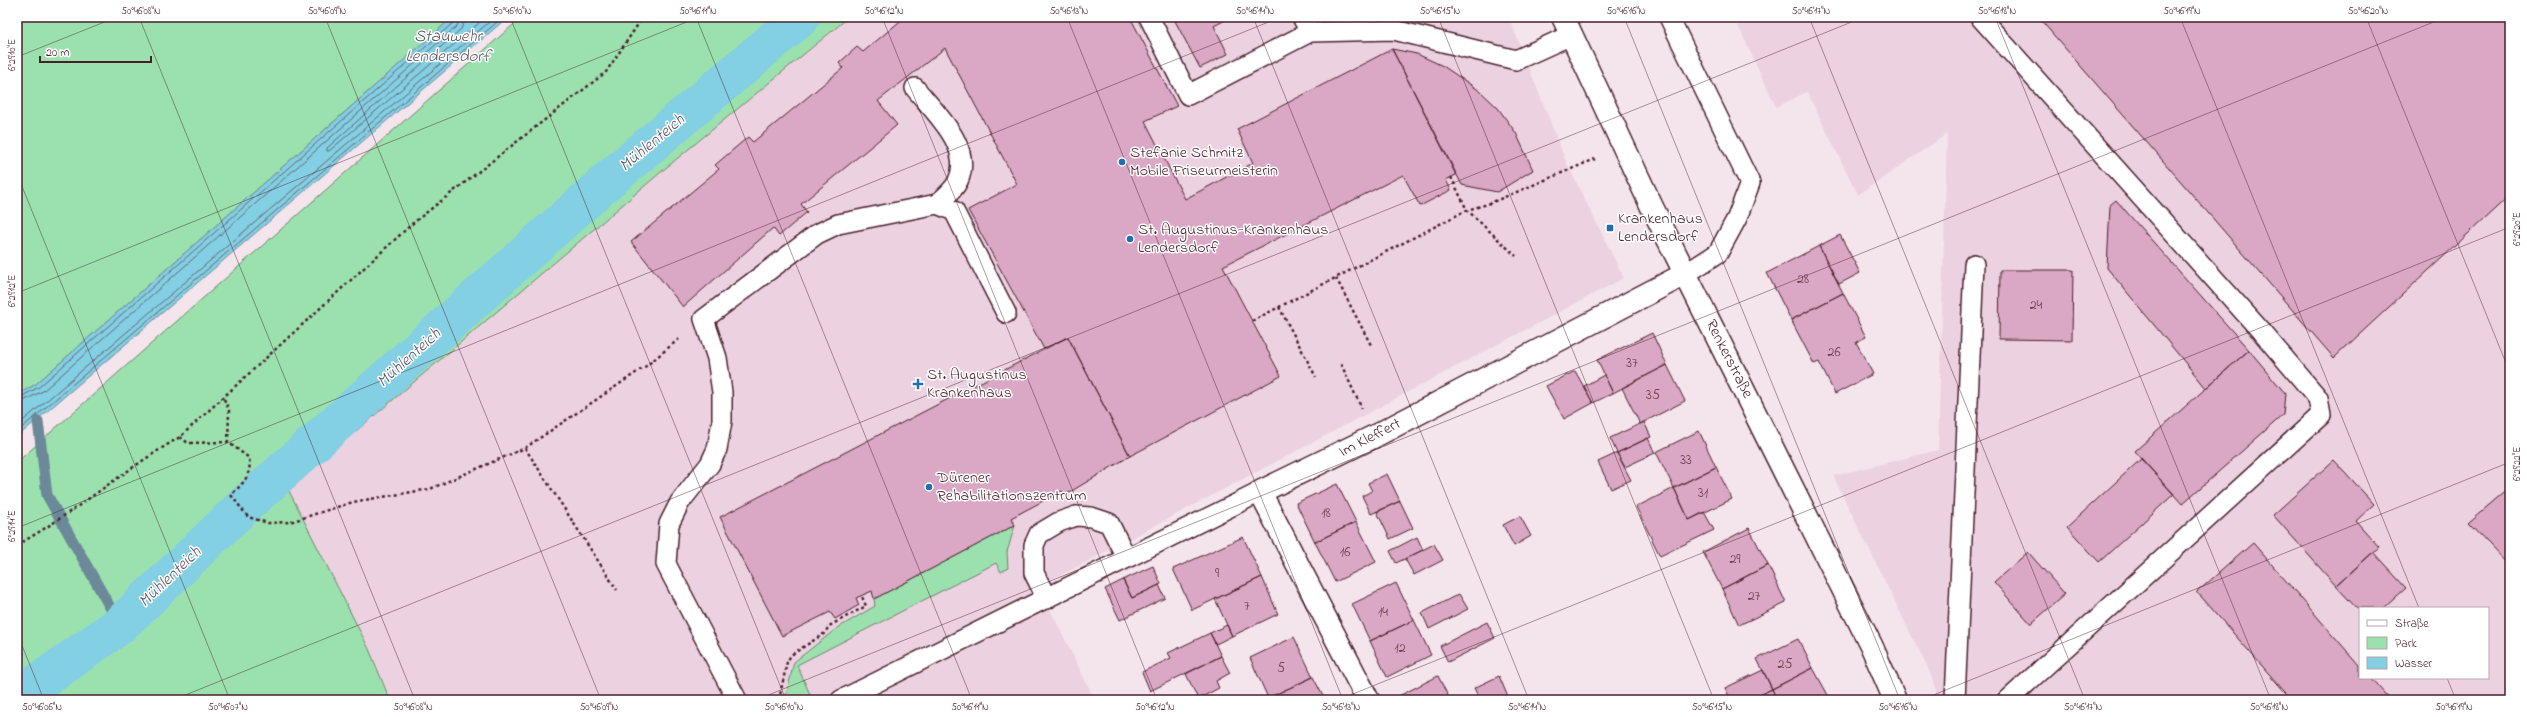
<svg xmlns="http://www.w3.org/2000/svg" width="2527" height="717" font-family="'Indie Flower',sans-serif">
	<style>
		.built { fill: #ecd2e1; fill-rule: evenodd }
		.green { fill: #9be1ae; stroke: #72806c }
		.water { fill: #83cfe3; stroke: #6c8999 }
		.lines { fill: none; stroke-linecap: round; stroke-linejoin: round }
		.shore { stroke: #616575; stroke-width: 1 }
		.stream { stroke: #6c8999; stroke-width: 11 }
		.canal { stroke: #83cfe3; stroke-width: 39 }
		.building { fill: #daa7c4; stroke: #4a1f2b }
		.lane-casing { stroke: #4a1f2b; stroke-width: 22 }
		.street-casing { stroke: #4a1f2b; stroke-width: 25 }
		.secondary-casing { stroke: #4a1f2b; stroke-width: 25 }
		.path { stroke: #4a1f2b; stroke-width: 2.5; stroke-dasharray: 3 3; stroke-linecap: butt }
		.lane { stroke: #fff; stroke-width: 19 }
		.street { stroke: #fff; stroke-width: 22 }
		.secondary { stroke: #fff; stroke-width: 22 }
		.ticks { fill: none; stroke: #4a1f2b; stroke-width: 1; stroke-opacity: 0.45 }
		.poi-dot { fill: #1f6fb2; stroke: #fff; stroke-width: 1.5 }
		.labels { text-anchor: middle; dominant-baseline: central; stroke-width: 3; stroke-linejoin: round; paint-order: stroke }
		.number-label { font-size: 14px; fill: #6e4151 }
		.poi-label { font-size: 16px; fill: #4a1f2b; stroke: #fff; text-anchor: start }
		.street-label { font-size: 16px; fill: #4a1f2b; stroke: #fff }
		.water-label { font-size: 17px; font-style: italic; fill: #5b5462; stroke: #fff }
		.neatline { fill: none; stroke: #4a1f2b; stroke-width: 1.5 }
		.ticks-label { font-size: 10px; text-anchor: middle; fill: #4a1f2b }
	</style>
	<rect width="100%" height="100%" fill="#f4e5ed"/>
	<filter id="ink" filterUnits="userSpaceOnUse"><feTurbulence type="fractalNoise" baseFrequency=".025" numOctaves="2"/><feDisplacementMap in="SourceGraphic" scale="8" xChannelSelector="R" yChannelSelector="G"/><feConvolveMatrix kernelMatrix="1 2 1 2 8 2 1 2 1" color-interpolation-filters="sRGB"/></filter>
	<g filter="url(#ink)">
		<path class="built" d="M849 17H1509L1567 164 1624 278 1039 587 1095 700H390L369 649 288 489 667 167Z
			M1734 17H2510V700H1939L1930 673 1833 476 1938 450 1947 134 1858 195 1807 92 1776 107ZM2360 608H2488V678H2360Z"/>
		<path class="green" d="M17 17H453L36 384 17 395Z
			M522 17H849L667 167 288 489 369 649 390 700H17V462Z
			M1015 525 1007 552 1008 568 1001 572 996 563 797 665 812 699 785 700 794 662 836 629 875 606 874 599Z"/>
		<path class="water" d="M453 17H508L17 437V395L36 384Z"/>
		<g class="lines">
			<path class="shore" d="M466 17 461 29 327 148V151H329L486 17
				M17 399 39 387 454 22 455 17
				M17 404 43 391 457 26 460 17
				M17 426 495 17
				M17 432 503 17"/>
			<path class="stream" d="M38 421 47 495 120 625"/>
			<path class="canal" d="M17 698 120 625 246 504 605 183 801 17"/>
		</g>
		<path class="building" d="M905 17H1130L1177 106 1145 121 1185 199 1253 163 1237 129 1392 49 1456 175 1446 180 1451 190 1420 206 1403 175 1223 266 1281 376 1130 456 1068 337 1044 349 968 210 1017 184 945 48 878 101 897 125 801 204 807 212 779 236 773 228 683 307 631 242 719 169 715 165 748 137 753 142 843 68 839 63 857 47 863 52Z
			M1182 17H1231L1214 26 1228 54 1200 68 1175 21Z
			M2038 17H2510V195L2334 358Z
			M1392 49 1417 54 1443 66 1480 91 1498 108 1516 133 1533 170 1497 192 1462 185Z
			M2116 200 2249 350 2206 388 2107 268 2110 205Z
			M1840 235 1860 273 1839 284 1819 246Z
			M1819 246 1843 293 1791 320 1767 273Z
			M2000 270H2073L2072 340 1999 339Z
			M1843 293 1866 337 1856 342 1873 374 1835 394 1819 362 1814 364 1791 320Z
			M1652 333 1667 365 1613 393 1597 360Z
			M1068 337 1130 456 1065 495 1062 491 1011 518 1015 525 874 599 872 591 856 598 859 605 835 619 830 612 782 636 720 517Z
			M2249 350 2285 393 2283 415 2182 504 2135 451Z
			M1667 365 1685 401 1640 424 1622 388Z
			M1575 371 1593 403 1564 419 1546 386Z
			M1604 375 1613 393 1593 403 1584 386Z
			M1644 422 1651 437 1617 453 1610 438Z
			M1699 431 1716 467 1674 488 1656 452Z
			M1648 438 1655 453 1625 467 1617 453Z
			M1617 453 1631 480 1611 489 1598 462Z
			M2141 459 2174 494 2099 562 2067 527Z
			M2334 460 2374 504 2356 521 2379 547 2336 586 2273 515Z
			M1716 467 1732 499 1689 520 1674 488Z
			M1387 474 1400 501 1371 514 1362 496 1372 491 1368 483Z
			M1337 484 1356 522 1315 542 1296 503Z
			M2510 487V567L2468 523Z
			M1674 488 1689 520 1704 512 1714 530 1660 556 1636 507Z
			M1400 501 1413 528 1390 539 1377 512Z
			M1520 516 1531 536 1514 546 1503 525Z
			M1356 522 1376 562 1335 582 1315 542Z
			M1749 528 1768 565 1722 589 1703 552Z
			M1243 537 1262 577 1192 610 1173 569Z
			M1417 537 1423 550 1396 563 1390 551Z
			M2253 543 2360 666V678H2371L2390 700H2292L2197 592Z
			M1434 544 1443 560 1414 575 1405 559Z
			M2028 552 2065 594 2031 624 1994 582Z
			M2373 552 2406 588 2384 608H2360V612L2336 586Z
			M1768 565 1786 603 1739 625 1722 589Z
			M1153 566 1161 584 1132 598 1123 580Z
			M1262 577 1278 614 1232 636 1215 599Z
			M1123 580 1132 598 1159 585 1165 598 1120 620 1105 589Z
			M1396 583 1414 620 1370 641 1352 604Z
			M1459 594 1468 609 1429 629 1422 613Z
			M1414 620 1431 655 1387 677 1370 641Z
			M1487 622 1495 638 1448 662 1440 646Z
			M1227 625 1232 636 1216 644 1210 633Z
			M1210 633 1221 656 1150 691 1142 672 1171 658 1168 653Z
			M1294 637 1313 677 1268 698 1250 658Z
			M1798 639 1813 668 1772 689 1757 659Z
			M1221 656 1230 673 1216 681 1219 688 1198 699 1186 674Z
			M1813 668 1828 695 1818 700H1777L1772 689Z
			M1763 670 1772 689 1748 700H1731L1725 688Z
			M1438 676 1450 700H1396L1395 698Z
			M1499 676 1508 697 1502 700H1480L1474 688Z
			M1313 677 1325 700H1269L1268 698Z
			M1772 689 1777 700H1748Z"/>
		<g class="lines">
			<g class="lane-casing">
				<path id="lane" d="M1149 17 1188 95 1310 32 1394 30 1516 60 1571 35
					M1302 17 1310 32
					M1669 17 1750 183 1737 218 1718 253 1687 273
					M1980 17 2261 331 2318 398 2321 415 2008 700
					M915 88C934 112 974 147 958 181 954 190 944 198 937 204
					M1047 599 1034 573V545L1039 534 1059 522 1076 516 1091 517 1109 523 1126 557
					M737 700 666 564 669 524 680 502 710 464 717 449 722 421V392L717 358 704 319 817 234 838 224 937 204 954 211 1006 313
					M841 700 1260 492
					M1955 700 1974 264"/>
			</g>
			<g class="street-casing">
				<path id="street" d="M1368 700 1260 492 1375 436 1687 273"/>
			</g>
			<g class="secondary-casing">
				<path id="secondary" d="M1563 17 1652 207 1871 645 1895 700"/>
			</g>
			<path class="path" d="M1451 177 1467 210 1516 256
				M1336 278 1372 347
				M1279 307 1316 377
				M1252 321 1467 210 1488 204 1595 159
				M1341 364 1362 409
				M224 399 229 410 228 442 249 458C252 476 243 483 231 495L248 517 268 523 290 522 353 502 430 489 525 448 617 590
				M180 437 188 443 228 442
				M525 448 646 366 679 339
				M17 545C74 513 124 470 180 437L413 223 606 72 643 17
				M779 700 787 662 791 655 825 633 829 626 866 606 862 597"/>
			<use href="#lane" class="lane"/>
			<use href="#street" class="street"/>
			<use href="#secondary" class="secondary"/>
		</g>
	</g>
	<path class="ticks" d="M139 17 415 700M325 17 601 700M510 17 786 700M696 17 972 700M882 17 1157 700M1067 17 1343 700M1253 17 1529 700M1438 17 1714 700M1624 17 1900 700M1809 17 2085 700M1995 17 2271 700M2180 17 2419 608M2366 17 2510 373M17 57 117 17M17 174 230 700M17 293 699 17M17 528 1281 17M17 633 44 700M2447 678 2456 700M173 700 1864 17M756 700 2446 17M1338 700 2510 227M1921 700 2510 462M2503 700 2510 697"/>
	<g class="poi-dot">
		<circle cx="1122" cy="162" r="4"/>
		<rect x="1606" y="224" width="8" height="8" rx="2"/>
		<circle cx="1130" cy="239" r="4"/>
		<path d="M916 378h4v4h4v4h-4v4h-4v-4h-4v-4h4z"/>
		<circle cx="929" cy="487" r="4"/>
	</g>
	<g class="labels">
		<g class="number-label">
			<text x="1803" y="279">28</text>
			<text x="2036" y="305">24</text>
			<text x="1834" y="352">26</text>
			<text x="1632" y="363">37</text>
			<text x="1653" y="395">35</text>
			<text x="1686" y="460">33</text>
			<text x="1703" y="493">31</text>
			<text x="1326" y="513">18</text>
			<text x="1345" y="552">16</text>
			<text x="1735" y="559">29</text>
			<text x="1217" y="573">9</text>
			<text x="1754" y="596">27</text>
			<text x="1247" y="606">7</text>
			<text x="1383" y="612">14</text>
			<text x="1400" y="648">12</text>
			<text x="1785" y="664">25</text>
			<text x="1281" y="668">5</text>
		</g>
		<g class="poi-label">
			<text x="1130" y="153">Stefanie Schmitz<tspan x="1130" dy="18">Mobile Friseurmeisterin</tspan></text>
			<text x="1618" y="219">Krankenhaus<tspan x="1618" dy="18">Lendersdorf</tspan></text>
			<text x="1138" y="230">St. Augustinus-Krankenhaus<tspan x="1138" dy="18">Lendersdorf</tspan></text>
			<text x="927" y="375">St. Augustinus<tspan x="927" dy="18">Krankenhaus</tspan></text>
			<text x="937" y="478">Dürener<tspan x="937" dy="18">Rehabilitationszentrum</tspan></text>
		</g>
		<g class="street-label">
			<text transform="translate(1729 359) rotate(63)">Renkerstraße</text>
			<text transform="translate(1370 438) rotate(-27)">Im Kleffert</text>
		</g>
		<g class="water-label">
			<text x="448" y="36">Stauwehr<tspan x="448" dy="20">Lendersdorf</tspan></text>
			<text transform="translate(652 143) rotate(-40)">Mühlenteich</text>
			<text transform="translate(409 358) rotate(-42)">Mühlenteich</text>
			<text transform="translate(170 577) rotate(-44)">Mühlenteich</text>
		</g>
	</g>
	<rect width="2527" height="717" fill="none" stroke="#fff" stroke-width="44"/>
	<rect x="2359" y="607" width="130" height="72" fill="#ffffff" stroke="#b7a5aa"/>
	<rect x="2367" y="620" width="20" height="6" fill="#ffffff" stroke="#b7a5aa"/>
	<text x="2395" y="627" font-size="12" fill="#4a1f2b">Straße</text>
	<rect x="2367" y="637" width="20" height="12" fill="#9be1ae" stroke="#b7a5aa"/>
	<text x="2395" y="647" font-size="12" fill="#4a1f2b">Park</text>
	<rect x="2367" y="657" width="20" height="12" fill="#83cfe3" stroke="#b7a5aa"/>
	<text x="2395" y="667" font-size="12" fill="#4a1f2b">Wasser</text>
	<path d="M40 56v6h111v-6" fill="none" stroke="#4a1f2b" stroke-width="2"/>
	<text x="46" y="56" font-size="12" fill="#4a1f2b" stroke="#ffffff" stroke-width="3" paint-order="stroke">20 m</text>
	<rect x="22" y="22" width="2483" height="673" class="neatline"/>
	<g class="ticks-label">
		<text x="141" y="14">50°46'08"N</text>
		<text x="327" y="14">50°46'09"N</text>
		<text x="512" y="14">50°46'10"N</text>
		<text x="698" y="14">50°46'11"N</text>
		<text x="884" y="14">50°46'12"N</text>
		<text x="1069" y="14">50°46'13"N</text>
		<text x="1255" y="14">50°46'14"N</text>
		<text x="1440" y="14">50°46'15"N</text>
		<text x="1626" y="14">50°46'16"N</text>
		<text x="1811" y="14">50°46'17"N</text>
		<text x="1997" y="14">50°46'18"N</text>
		<text x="2182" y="14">50°46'19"N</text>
		<text x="2368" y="14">50°46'20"N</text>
		<text transform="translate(11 55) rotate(-90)" y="4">6°29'10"E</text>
		<text transform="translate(2516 229) rotate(-90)" y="4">6°29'20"E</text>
		<text transform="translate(11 291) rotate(-90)" y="4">6°29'12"E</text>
		<text transform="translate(2516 464) rotate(-90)" y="4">6°29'22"E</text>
		<text transform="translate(11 526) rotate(-90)" y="4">6°29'14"E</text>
		<text x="42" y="710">50°46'06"N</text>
		<text x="228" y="710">50°46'07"N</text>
		<text x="413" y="710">50°46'08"N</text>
		<text x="599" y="710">50°46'09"N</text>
		<text x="784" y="710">50°46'10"N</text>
		<text x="970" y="710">50°46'11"N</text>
		<text x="1155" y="710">50°46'12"N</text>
		<text x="1341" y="710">50°46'13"N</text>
		<text x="1527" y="710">50°46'14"N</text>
		<text x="1712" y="710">50°46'15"N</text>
		<text x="1898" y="710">50°46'16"N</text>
		<text x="2083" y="710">50°46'17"N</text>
		<text x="2269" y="710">50°46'18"N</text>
		<text x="2454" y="710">50°46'19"N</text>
	</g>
</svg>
